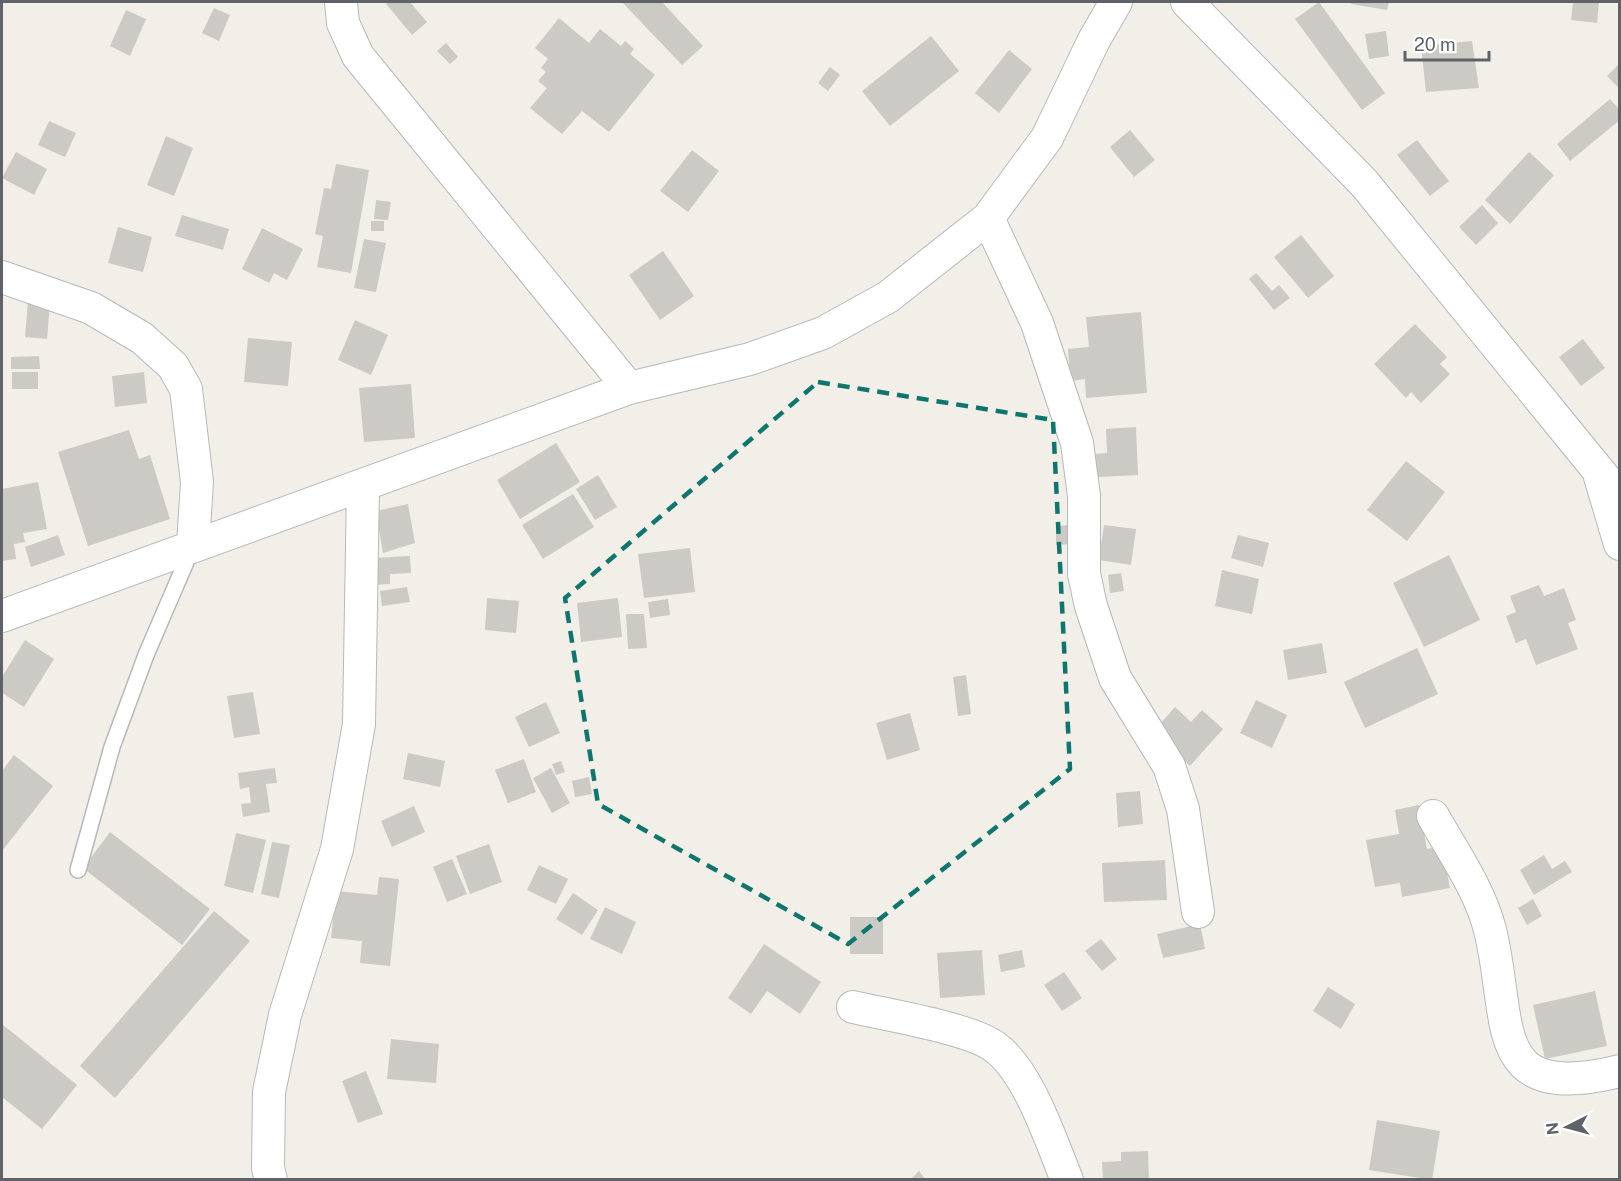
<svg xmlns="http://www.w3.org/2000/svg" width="1621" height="1181" font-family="'Public Sans',sans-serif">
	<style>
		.building { fill: #cccac5 }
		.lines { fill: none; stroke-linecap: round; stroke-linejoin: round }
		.service-casing { stroke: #b5b8bc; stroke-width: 18 }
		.minor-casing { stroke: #b5b8bc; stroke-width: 34 }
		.service { stroke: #fff; stroke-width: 15 }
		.minor { stroke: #fff; stroke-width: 32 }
		.marked { fill: none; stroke: #0f766e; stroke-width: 4.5; stroke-dasharray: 12 8; stroke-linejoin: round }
	</style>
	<rect width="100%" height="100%" fill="#f1efe8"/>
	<path class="building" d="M389 2H410L427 22 412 35 386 4Z
		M622 2H662L703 46 682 65Z
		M1319 2 1385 93 1362 110 1295 19Z
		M1352 2H1389L1387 10 1351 4Z
		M1573 2H1599L1597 23 1571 20Z
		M214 8 230 15 219 41 202 33Z
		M126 10 146 19 130 56 110 46Z
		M559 18 589 43 600 29 621 46 625 41 634 49 630 54 655 75 609 132 582 111 562 134 530 108 547 88 538 81 546 72 541 68 548 59 535 48Z
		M1386 31 1389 56 1369 59 1365 34Z
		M931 36 959 71 890 126 862 91Z
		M1472 41 1479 88 1426 92 1421 46Z
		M446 43 458 57 450 64 437 51Z
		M1009 50 1032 69 999 113 975 93Z
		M1620 63V89L1607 76Z
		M830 67 840 75 828 91 818 83Z
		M1610 99 1620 110V120L1570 161 1557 144Z
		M49 121 76 133 65 157 38 145Z
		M1130 130 1155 160 1134 177 1110 147Z
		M166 136 193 148 174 196 147 185Z
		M1417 140 1449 181 1430 196 1397 155Z
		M692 150 719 171 688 212 660 191Z
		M16 152 47 169 34 195 2 178Z
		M1529 152 1554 175 1510 224 1485 200Z
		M336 164 369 170 351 273 317 267 323 236 315 234 324 188 331 189Z
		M376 200 391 202 388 220 374 219Z
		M1482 205 1498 223 1476 245 1459 227Z
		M182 215 229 229 223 250 175 236Z
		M371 221H384V231H371Z
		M118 227 152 237 143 272 108 263Z
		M262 228 303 249 287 280 274 273 269 283 242 269Z
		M1301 235 1334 276 1308 298 1274 257Z
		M364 239 386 243 376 292 354 288Z
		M663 251 694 296 660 320 629 275Z
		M1256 273 1272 291 1279 285 1290 298 1274 310 1249 279Z
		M28 301 50 303 47 339 25 337Z
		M1141 312 1147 393 1086 398 1085 379 1070 381 1068 349 1089 347 1086 317Z
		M355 320 388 335 371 375 338 360Z
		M1415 324 1447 357 1440 364 1450 374 1421 403 1411 392 1406 398 1374 364Z
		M248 338 292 342 288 386 244 382Z
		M1583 339 1605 368 1581 386 1559 357Z
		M39 356 40 369H11V357Z
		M12 372H38V389H12Z
		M144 372 147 403 115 407 112 376Z
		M411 384 415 438 364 442 359 388Z
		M1136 427 1138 475 1097 477 1095 454 1107 453 1106 429Z
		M129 430 139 459 150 455 170 519 88 546 58 452Z
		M556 443 580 482 520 519 497 480Z
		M1406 461 1445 492 1407 541 1367 510Z
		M598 475 617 507 595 520 576 489Z
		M38 482 47 529 23 533 25 542 14 544 16 559 2 561V489Z
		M573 494 594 527 543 559 522 525Z
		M408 504 415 543 383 553 376 511Z
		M1072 525V544L1056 545V526Z
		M1104 525 1136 529 1131 565 1099 560Z
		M58 535 65 555 31 567 25 547Z
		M1238 535 1269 543 1263 567 1231 558Z
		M690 548 695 592 644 598 638 554Z
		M1449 555 1480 620 1424 647 1393 583Z
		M410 556 411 573 390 574V584L375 585 373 558Z
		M1222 570 1259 579 1252 614 1215 606Z
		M1121 573 1124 591 1110 593 1108 575Z
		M1539 585 1544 596 1564 588 1576 620 1568 623 1578 649 1536 665 1526 639 1516 643 1506 616 1516 612 1510 596Z
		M407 587 410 602 382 606 380 591Z
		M487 598 519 601 516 633 485 630Z
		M618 598 622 637 581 642 577 603Z
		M668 599 670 615 650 618 648 602Z
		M626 614H644L647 648 628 649Z
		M25 640 54 659 24 707 2 693V677Z
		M1322 643 1327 673 1288 680 1283 650Z
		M1417 648 1438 694 1365 728 1344 682Z
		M966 675 971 714 958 716 953 677Z
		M253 692 260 734 234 738 227 696Z
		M1256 700 1287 715 1272 748 1240 733Z
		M546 702 560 733 529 747 515 717Z
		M1175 707 1191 722 1202 710 1223 729 1190 766 1153 732Z
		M910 713 920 750 887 760 876 723Z
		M408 753 445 761 440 787 403 779Z
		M14 755 53 786 2 851V771Z
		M524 759 536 792 508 803 495 770Z
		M561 761 565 772 556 775 552 764Z
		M275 768 277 783 266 784 270 812 243 817 241 804 251 803 249 787 240 789 238 773Z
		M551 768 570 803 552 813 533 778Z
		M589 777 592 794 575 797 572 781Z
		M1140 791 1143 824 1118 827 1116 793Z
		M1419 805 1427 849 1442 846 1450 888 1402 897 1400 883 1375 887 1366 840 1399 834 1395 810Z
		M414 806 425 832 392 847 381 821Z
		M110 832 210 909 182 945 83 868Z
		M236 833 266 840 253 893 224 886Z
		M272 842 290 845 279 898 261 894Z
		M489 844 502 882 470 894 456 856Z
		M1544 855 1552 869 1565 861 1572 872 1534 895 1520 870Z
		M452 859 467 894 447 902 433 867Z
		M1165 860 1167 900 1104 902 1102 863Z
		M539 865 568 879 556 904 527 890Z
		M379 877 399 879 390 966 360 963 362 941 331 938 336 891 377 895Z
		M573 893 598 910 582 935 556 919Z
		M1533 899 1542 916 1527 925 1518 908Z
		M605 907 636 922 622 954 590 939Z
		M214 911 250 941 115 1098 80 1066Z
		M850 917H883V954H850Z
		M1200 924 1205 949 1163 958 1157 934Z
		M1101 939 1117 959 1102 971 1085 951Z
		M764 944 821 982 800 1014 767 991 751 1014 728 998Z
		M982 950 985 995 940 998 937 953Z
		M1022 950 1025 967 1001 972 998 955Z
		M1064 972 1082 998 1062 1011 1044 985Z
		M1328 987 1355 1004 1341 1029 1313 1011Z
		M1595 991 1607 1046 1545 1059 1533 1005Z
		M2 1024 77 1085 42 1129 2 1097Z
		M391 1039 439 1044 436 1083 387 1079Z
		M366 1071 383 1114 358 1123 342 1081Z
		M1377 1120 1440 1131 1432 1180 1369 1170Z
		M1148 1151 1149 1180H1103L1102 1162 1121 1161V1152Z
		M919 1171 926 1180H910Z"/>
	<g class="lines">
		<g class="service-casing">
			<path id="service" d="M78 870 112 747 146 655 192 548"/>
		</g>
		<g class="minor-casing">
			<path id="minor" d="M341 2 343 23 358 56 629 388
				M1187 2 1364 183 1620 497
				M988 218 1037 323 1077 443 1084 496V574L1091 606 1115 678 1169 766 1183 809 1198 912
				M2 277 91 308 142 338 173 366 186 389 197 482 193 545
				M1600 477 1620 544
				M2 616 629 388 750 359 823 333 888 297 988 218 1047 138 1094 40 1116 2
				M1433 816C1453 852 1480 890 1490 930 1513 1023 1485 1104 1620 1071
				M853 1007C887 1015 969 1028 995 1047 1029 1072 1051 1141 1067 1180
				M271 1180 268 1168 269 1092 285 1015 337 849 359 724 363 486"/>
		</g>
		<use href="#service" class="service"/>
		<use href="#minor" class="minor"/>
	</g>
	<path class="marked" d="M818 382 1053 420 1070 769 848 944 598 804 565 598Z"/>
	<rect width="1621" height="1181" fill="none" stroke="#5f6368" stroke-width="6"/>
	<g transform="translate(1567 1127) rotate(264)" stroke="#ffffff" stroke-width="4.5" paint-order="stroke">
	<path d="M0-4.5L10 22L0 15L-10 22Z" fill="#5f6368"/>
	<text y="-9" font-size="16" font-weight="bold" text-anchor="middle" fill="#5f6368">N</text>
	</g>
	<path d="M1405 51v9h84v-9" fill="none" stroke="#5f6368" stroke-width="3"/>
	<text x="1414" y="51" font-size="18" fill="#5f6368" stroke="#ffffff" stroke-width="4.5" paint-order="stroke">20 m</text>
</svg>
